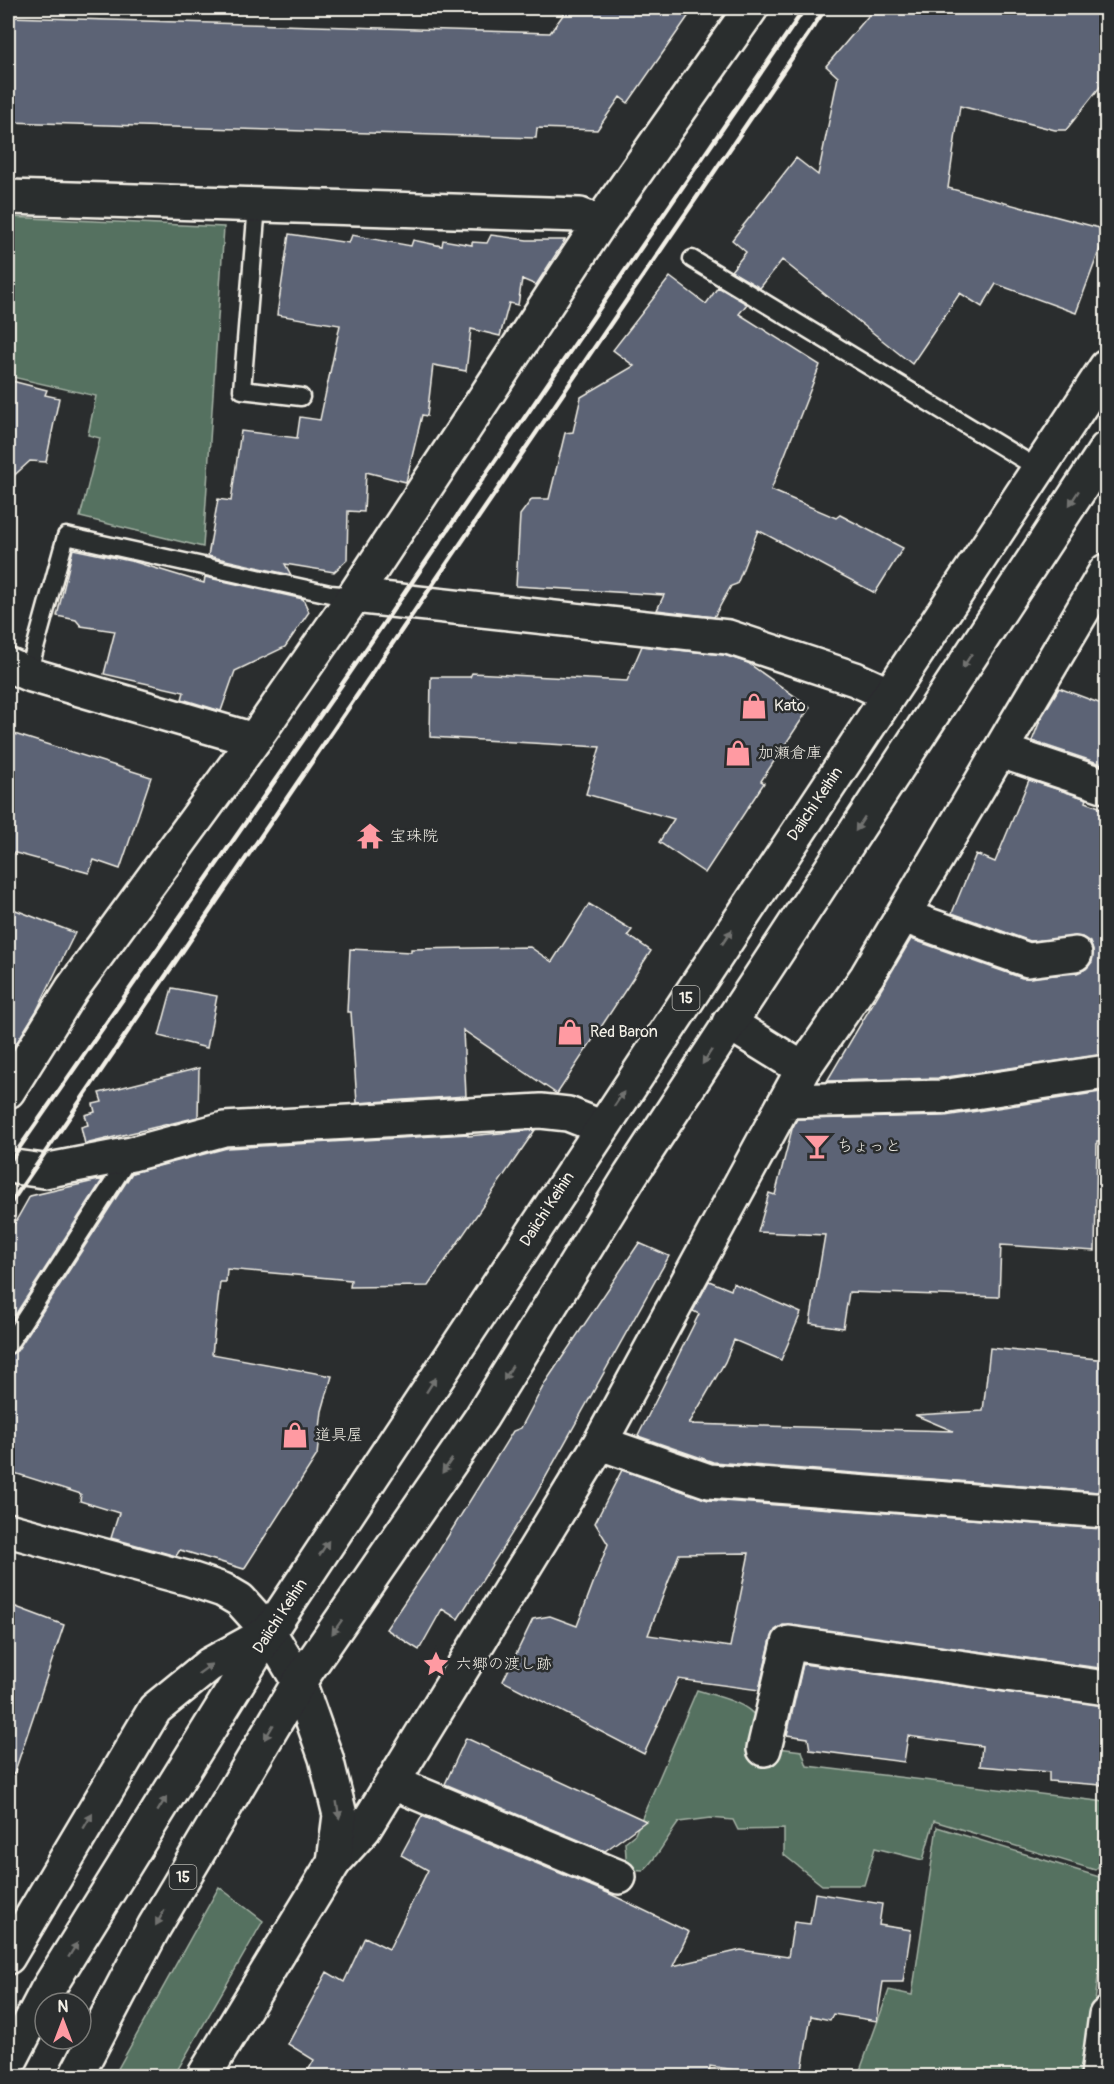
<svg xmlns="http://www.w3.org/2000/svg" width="1114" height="2084" font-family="Pangolin,'Klee One',sans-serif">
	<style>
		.green { fill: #557160; stroke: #a4b1a4; stroke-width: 1.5 }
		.building { fill: #5c6475; stroke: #f4f1e8; stroke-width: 1.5; fill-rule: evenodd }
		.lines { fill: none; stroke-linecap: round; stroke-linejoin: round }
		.service-casing { stroke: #f4f1e8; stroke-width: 21 }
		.minor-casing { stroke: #f4f1e8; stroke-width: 38 }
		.tertiary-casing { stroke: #f4f1e8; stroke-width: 38 }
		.trunk-casing { stroke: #f4f1e8; stroke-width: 38 }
		.service { stroke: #2a2d2e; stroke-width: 16 }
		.minor { stroke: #2a2d2e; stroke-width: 33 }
		.tertiary { stroke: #2a2d2e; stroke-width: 33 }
		.trunk { stroke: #2a2d2e; stroke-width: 33 }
		.rail { stroke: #f4f1e8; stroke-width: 4.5 }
		.oneway { fill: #71726f }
		.labels { text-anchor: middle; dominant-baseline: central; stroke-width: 5; stroke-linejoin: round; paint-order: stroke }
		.shield { fill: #2a2d2e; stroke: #b7b6b0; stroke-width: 1.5 }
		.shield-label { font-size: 15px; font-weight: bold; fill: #f4f1e8 }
		.poi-label { font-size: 16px; fill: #f4f1e8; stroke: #2a2d2e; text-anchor: start }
		.street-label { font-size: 16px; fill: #f4f1e8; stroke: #2a2d2e }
	</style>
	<rect width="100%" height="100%" fill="#2a2d2e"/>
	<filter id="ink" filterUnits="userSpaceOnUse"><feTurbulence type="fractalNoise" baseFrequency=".0167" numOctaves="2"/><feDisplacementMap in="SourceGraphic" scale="12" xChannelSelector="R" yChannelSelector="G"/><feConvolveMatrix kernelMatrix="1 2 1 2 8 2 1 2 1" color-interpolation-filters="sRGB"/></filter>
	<g filter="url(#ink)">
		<path class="green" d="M8 217 224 227 203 547 80 517 100 438 88 435 96 396 8 376Z
			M697 1690C746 1705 751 1703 778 1748L802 1751 807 1766 1106 1802V1859L1095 1870 934 1821 923 1860 875 1848 864 1885H822L784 1855V1829L738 1830 733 1820 710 1818 679 1822C666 1839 659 1856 643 1871L627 1870 625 1842 635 1834Z
			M937 1827 1106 1879V1912L1086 2076H858L889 1990 912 1995Z
			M219 1887 263 1921 174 2076H118L115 2074Z"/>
		<path class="building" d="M568 8H694L628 103 620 97 597 130 537 128 536 138 8 122V17L550 33Z
			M875 8H1107V78L1066 130H1055L960 106 948 188 1107 230 1076 313 996 284 982 307 960 293 912 364 782 260 760 288 731 271 746 252 732 240 796 158 818 175 838 77 826 66Z
			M289 234 349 243 352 235 411 246 413 240 442 246 443 240 472 245V242L487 243 491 235 527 240H565L536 285 522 279 518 305 509 303 500 336 471 329 466 371 433 365 427 416 422 415 406 482 366 472 364 512 348 511 347 560 334 572 285 564 291 575 208 556 218 499 231 501 241 431 297 438 300 417 320 420 340 325 277 315Z
			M670 277 706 304 718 287 747 304 739 314 820 365 771 490 836 518 840 515 903 548 875 593 758 530 737 584 731 586 714 617 657 610 664 595 516 586 520 515 532 499H549L565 433 573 432 581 397 634 366 613 350Z
			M8 380 47 390 45 395 59 398 46 462 30 461 8 481Z
			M73 549 135 562 204 583 205 577 303 599 309 612 285 647 235 671 221 711 182 699 184 692 104 674 115 631 81 626 76 620 57 616Z
			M642 646 724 655 748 663 810 707 761 781 764 783 705 873 659 842 674 819 586 794 600 747 430 737 431 677H470L472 673 627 681Z
			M1059 688 1107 706V750L1101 764 1032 741 1041 718Z
			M8 732 151 777 120 869 94 860 89 873 8 851Z
			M1029 780 1087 799 1086 802 1107 810V1054L940 1078 827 1081 911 939 1022 978 1077 973 1086 969 1092 962 1093 951 1090 942 1082 937 1030 941 952 913 976 854 995 862Z
			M589 904 632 930 628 935 651 951 557 1094 463 1030 466 1096 357 1103 351 1012H347L350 949 411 952V949L530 947 552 962Z
			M8 907 75 933 37 1010 8 1057Z
			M172 988 217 996 207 1048 159 1036Z
			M199 1068 198 1117 85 1144 81 1127 88 1125 85 1115 95 1112 93 1104 102 1102 99 1093Z
			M1107 1091 1105 1141H1097L1095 1251 1001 1245 999 1297 849 1292 843 1328 810 1323 825 1235 758 1232 769 1193 775 1195 792 1129 797 1119 945 1116Z
			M535 1130 428 1286 350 1287 351 1280 227 1269 226 1282H220L212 1354 332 1376 322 1411 317 1455 244 1569 180 1550 176 1556 111 1538 119 1513 80 1501 81 1494 8 1471V1355L17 1351 132 1173 227 1148 468 1134V1136Z
			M103 1179 8 1326V1235L30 1196Z
			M639 1243 669 1256 534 1498 458 1619 442 1609 419 1650 386 1629 435 1557 513 1431 521 1428 545 1383Z
			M709 1281 731 1290 733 1283 801 1313 781 1360 734 1340 725 1362 689 1424 953 1431 915 1415 983 1411 990 1348 1107 1360V1446L1098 1492 713 1462 638 1436 699 1314 693 1311Z
			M622 1470 708 1500 1107 1529V1669L783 1625 775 1630 771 1639 759 1690 678 1679 644 1754 503 1681 533 1619 550 1616 577 1626 608 1544 595 1523ZM749 1553 730 1647 648 1635 679 1554Z
			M8 1604 64 1625 14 1774 8 1773Z
			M803 1664 1107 1706V1742L1101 1785 1049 1781V1772L980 1766 982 1746 908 1736 904 1762 810 1750 808 1738 787 1735Z
			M466 1738 646 1821 605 1851 445 1784Z
			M422 1816 608 1893 689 1932 673 1966 741 1950 788 1957 794 1922 810 1924 815 1893 882 1904 879 1925 911 1930 903 1982H883L877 2021 833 2014 830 2020 811 2016 801 2076H774L710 2066 709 2076H305L314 2060 288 2044 327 1972 344 1982 365 1937 389 1949 428 1870 401 1855Z"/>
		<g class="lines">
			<g class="service-casing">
				<path id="service" d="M257 205 242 390 301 397
					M692 259 1039 469
					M28 674 66 536 330 594 354 596
					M8 1345 131 1155"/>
			</g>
			<g class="minor-casing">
				<path id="minor" d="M8 197 580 215 600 223
					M354 596 728 637 855 679 888 694
					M8 665 28 674 254 740 72 989 8 1091
					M254 740 354 596 600 223 751 8
					M1001 751 1106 786
					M903 916 1028 960 1075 954
					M729 1023 803 1069
					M787 1101 942 1097 1106 1072
					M8 1166 44 1171 132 1154 224 1129 541 1111 568 1114 601 1127
					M600 1443 709 1481 1106 1511
					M8 1530 190 1579 223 1590 240 1600 269 1632
					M764 1749 789 1643 1106 1688
					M393 1783 619 1877
					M334 1862 364 1829 600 1443 803 1069 867 976 1106 571
					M1098 2076 1106 2015"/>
			</g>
			<g class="tertiary-casing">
				<path id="tertiary" d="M204 2076 334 1862 340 1815 326 1758 299 1682 269 1632"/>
			</g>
			<g class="trunk-casing">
				<path id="trunk" d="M8 1957 155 1709 209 1665 267 1633
					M8 2065 46 1992 269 1632 1106 367
					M76 2076 154 1927 299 1682 481 1418 630 1176 1106 449"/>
			</g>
			<use href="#service" class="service"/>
			<use href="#minor" class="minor"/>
			<use href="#tertiary" class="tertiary"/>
			<use href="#trunk" class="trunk"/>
			<path class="rail" d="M8 1164 347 677 805 8
				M8 1207 826 8"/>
		</g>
		<defs><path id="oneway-solid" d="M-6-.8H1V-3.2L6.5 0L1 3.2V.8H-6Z" transform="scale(1.5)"/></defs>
		<g class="oneway">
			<use href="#oneway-solid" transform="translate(1074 498) rotate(123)"/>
			<use href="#oneway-solid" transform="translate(967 661) rotate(123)"/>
			<use href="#oneway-solid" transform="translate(860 824) rotate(123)"/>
			<use href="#oneway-solid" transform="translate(727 937) rotate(-56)"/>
			<use href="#oneway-solid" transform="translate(707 1057) rotate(123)"/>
			<use href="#oneway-solid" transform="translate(619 1099) rotate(-56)"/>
			<use href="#oneway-solid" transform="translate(508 1373) rotate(121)"/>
			<use href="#oneway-solid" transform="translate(431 1385) rotate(-57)"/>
			<use href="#oneway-solid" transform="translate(447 1466) rotate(125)"/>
			<use href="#oneway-solid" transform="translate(324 1548) rotate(-57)"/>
			<use href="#oneway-solid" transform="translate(337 1627) rotate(125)"/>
			<use href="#oneway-solid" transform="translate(205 1669) rotate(-36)"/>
			<use href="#oneway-solid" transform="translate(269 1732) rotate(121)"/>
			<use href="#oneway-solid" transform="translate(162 1804) rotate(-59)"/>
			<use href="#oneway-solid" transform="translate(338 1810) rotate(81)"/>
			<use href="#oneway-solid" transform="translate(88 1821) rotate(-59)"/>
			<use href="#oneway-solid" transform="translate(160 1918) rotate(120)"/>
			<use href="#oneway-solid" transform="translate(73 1950) rotate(-58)"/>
		</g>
	</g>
	<defs>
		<g id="shop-bare" transform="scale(2.07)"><path d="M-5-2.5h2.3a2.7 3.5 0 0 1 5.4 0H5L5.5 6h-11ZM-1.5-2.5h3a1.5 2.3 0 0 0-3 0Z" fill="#ff9aa2" stroke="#2a2d2e" stroke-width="2.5" paint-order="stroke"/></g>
		<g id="temple-bare" transform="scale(2.07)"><path d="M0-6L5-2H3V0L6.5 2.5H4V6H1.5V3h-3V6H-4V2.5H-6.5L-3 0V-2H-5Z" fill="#ff9aa2" stroke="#2a2d2e" stroke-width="2.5" paint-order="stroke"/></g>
		<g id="bar-bare" transform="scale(2.07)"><path d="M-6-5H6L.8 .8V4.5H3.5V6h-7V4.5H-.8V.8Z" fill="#ff9aa2" stroke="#2a2d2e" stroke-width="2.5" paint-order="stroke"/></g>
		<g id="sight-bare" transform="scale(2.07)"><path d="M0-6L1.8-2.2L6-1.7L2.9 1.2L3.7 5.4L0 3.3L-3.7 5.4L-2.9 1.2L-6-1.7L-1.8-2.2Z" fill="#ff9aa2" stroke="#2a2d2e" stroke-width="2.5" paint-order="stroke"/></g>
	</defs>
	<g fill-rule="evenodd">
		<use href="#shop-bare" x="754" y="706"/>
		<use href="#shop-bare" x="738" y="753"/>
		<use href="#temple-bare" x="370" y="836"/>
		<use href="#shop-bare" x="570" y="1032"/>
		<use href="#bar-bare" x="817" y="1146"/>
		<use href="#shop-bare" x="295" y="1435"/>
		<use href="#sight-bare" x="436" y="1664"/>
	</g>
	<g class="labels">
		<g class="shield">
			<rect x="672.5" y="986" width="27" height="24" rx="4.5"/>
			<rect x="169.5" y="1865" width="27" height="24" rx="4.5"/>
		</g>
		<g class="shield-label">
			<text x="686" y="998">15</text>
			<text x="183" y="1877">15</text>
		</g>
		<g class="poi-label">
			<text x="774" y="706">Kato</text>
			<text x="758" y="753">加瀬倉庫</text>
			<text x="390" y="836">宝珠院</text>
			<text x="590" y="1032">Red Baron</text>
			<text x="837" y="1146">ちょっと</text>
			<text x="315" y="1435">道具屋</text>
			<text x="456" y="1664">六郷の渡し跡</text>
		</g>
		<g class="street-label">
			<text transform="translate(815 804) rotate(-56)">Daiichi Keihin</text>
			<text transform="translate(547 1209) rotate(-57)">Daiichi Keihin</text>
			<text transform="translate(280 1616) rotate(-57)">Daiichi Keihin</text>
		</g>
	</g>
	<rect width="1114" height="2084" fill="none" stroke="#2a2d2e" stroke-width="30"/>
	<rect x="15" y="15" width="1084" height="2054" fill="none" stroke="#f4f1e8" stroke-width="2" filter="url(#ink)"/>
	<g transform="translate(63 2021)"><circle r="28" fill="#2a2d2e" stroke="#7b7b78" stroke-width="1.5"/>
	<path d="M0-4.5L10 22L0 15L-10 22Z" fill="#ff9aa2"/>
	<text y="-9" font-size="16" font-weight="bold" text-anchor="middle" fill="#f4f1e8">N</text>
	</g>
</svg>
